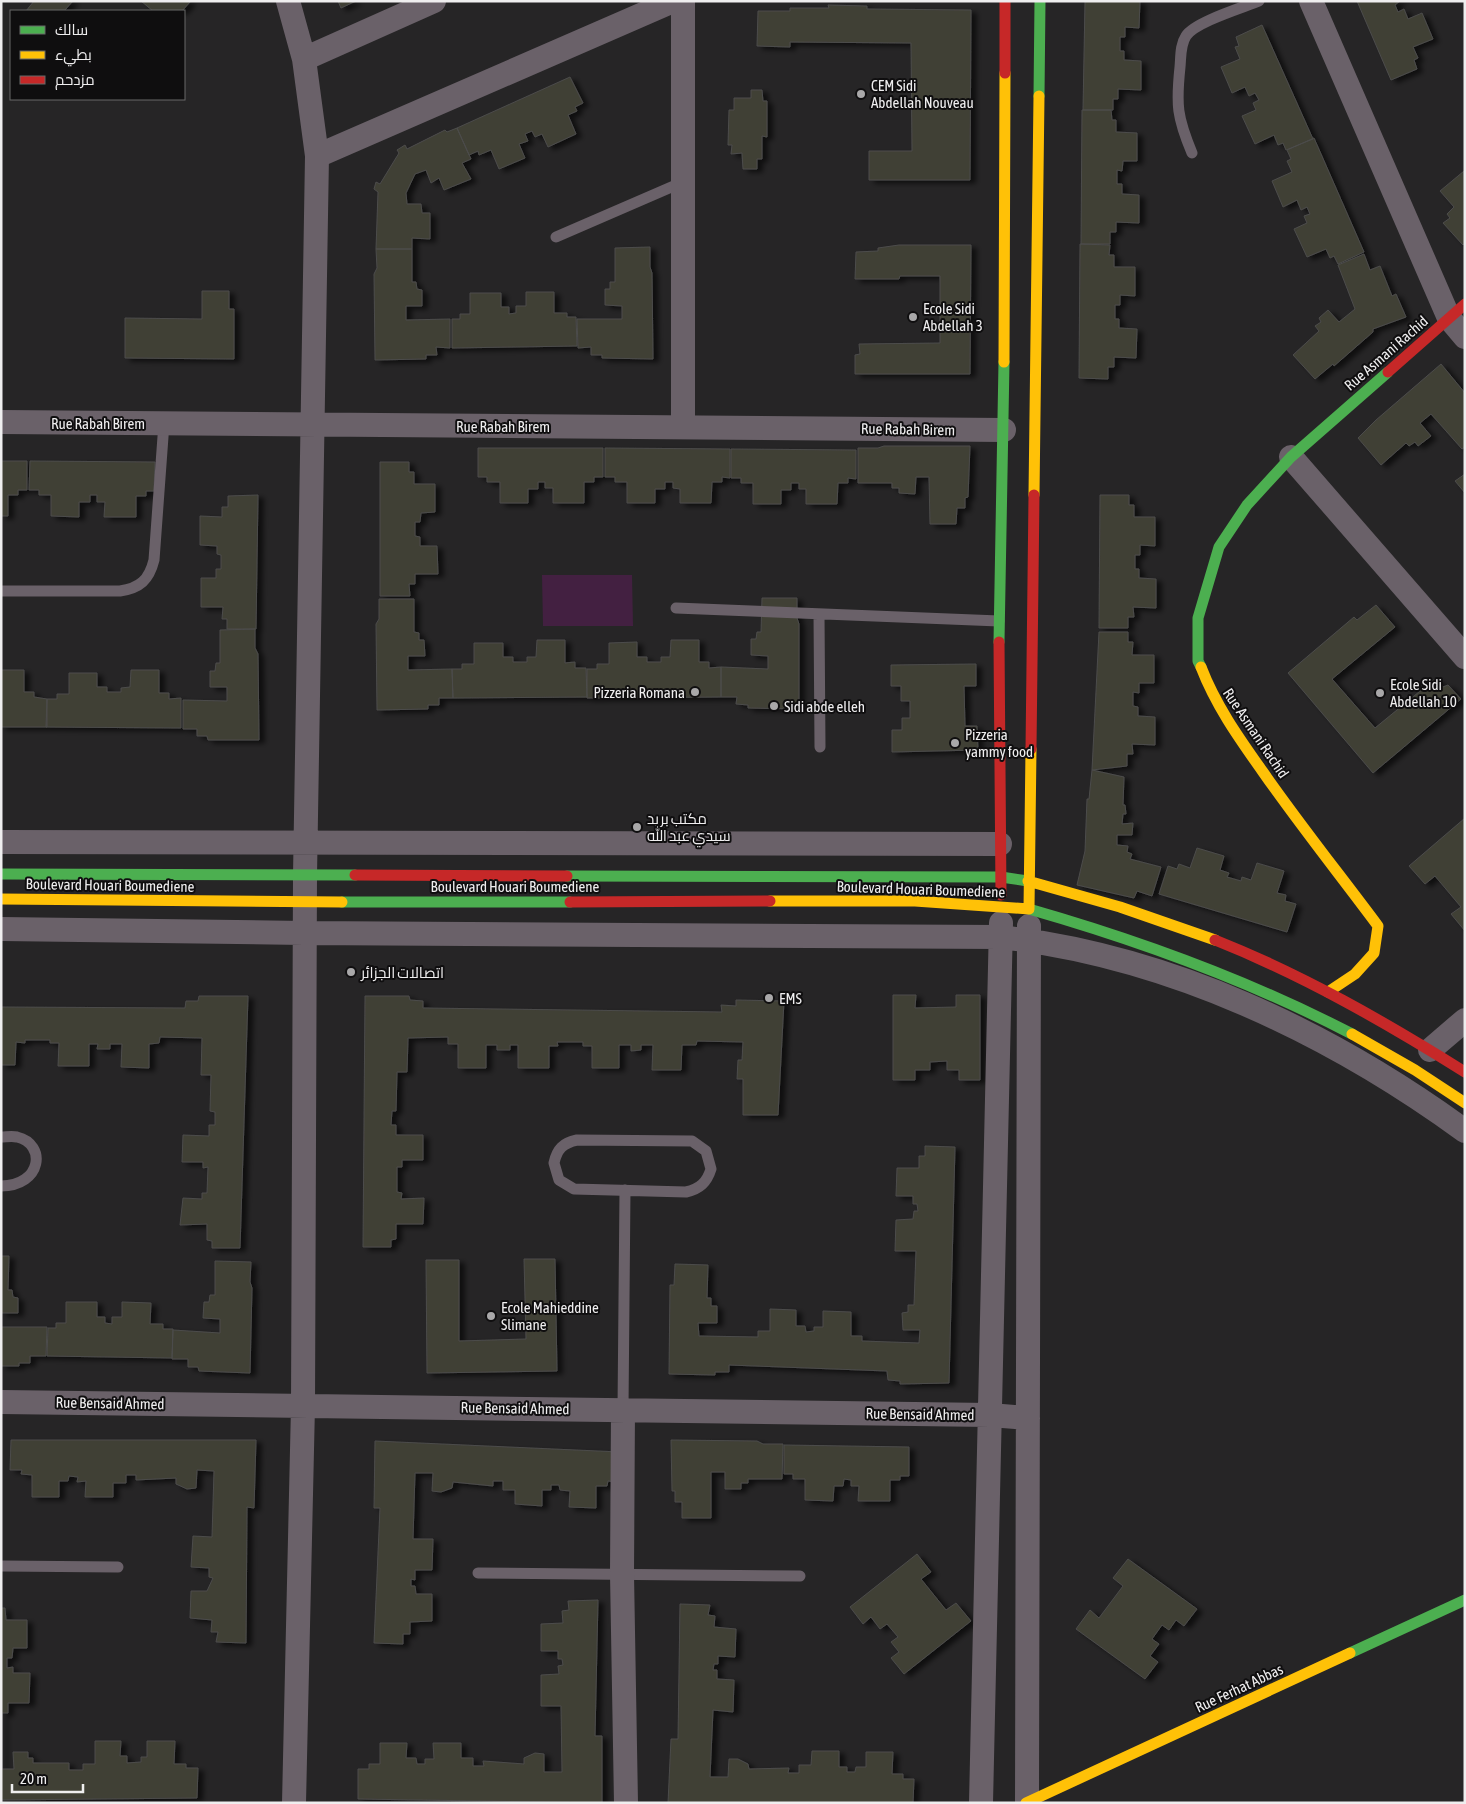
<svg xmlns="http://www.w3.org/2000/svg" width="1466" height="1804" font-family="'Asap Condensed',Cairo,sans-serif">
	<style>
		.green { fill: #432041 }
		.building { fill: #403f36; stroke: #4c4c4b; filter: url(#shadow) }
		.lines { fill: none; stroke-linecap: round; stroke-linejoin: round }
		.lane { stroke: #6a6169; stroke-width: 11 }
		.street { stroke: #6a6169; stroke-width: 24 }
		.fast { stroke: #4caf50; stroke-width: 11 }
		.slow { stroke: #ffc107; stroke-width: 11 }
		.jam { stroke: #c62828; stroke-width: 11 }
		.poi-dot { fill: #a9a8a9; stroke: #0f0e0f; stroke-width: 2 }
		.labels { text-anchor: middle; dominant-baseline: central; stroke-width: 4; stroke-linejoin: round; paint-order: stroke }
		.poi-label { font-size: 15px; fill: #efeeef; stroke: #0f0e0f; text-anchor: start }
		.street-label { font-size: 15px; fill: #efeeef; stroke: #0f0e0f }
	</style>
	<defs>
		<filter id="shadow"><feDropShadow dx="5.5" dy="3" stdDeviation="2.5" flood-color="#0009"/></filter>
	</defs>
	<rect width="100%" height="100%" fill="#262526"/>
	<path class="green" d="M542 575H632L633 626H543Z"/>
	<path class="building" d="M34 1H73L64 11H26Z
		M141 1H189L190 2 182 11H153Z
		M338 1H356L341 8Z
		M1085 1H1140L1139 28 1125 27V37H1120V51H1124V60L1141 61V90L1118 89V99H1113V110H1083Z
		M1357 1H1400L1395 5 1398 12 1404 9 1408 19 1422 13 1433 39 1413 47 1418 58 1414 60 1417 69 1391 80Z
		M828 5 867 6V9L971 10 970 180H869V151H912L911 43 790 42V47L757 46 758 11H790V8H829Z
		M1262 25 1313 139 1286 150 1283 143 1278 145 1274 135 1255 144 1242 116 1256 110 1253 103 1259 100 1255 93 1249 96 1245 87 1232 93 1221 67 1240 59 1235 47 1239 46 1236 37Z
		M570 77 583 103 575 107 577 111 568 115 576 134 548 147 542 134 535 137 532 131 525 134 528 141 519 144 525 158 499 169 491 150 479 155 478 151 469 155 457 128Z
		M751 90H762L763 101H767V137L762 136V159H757V169H743L742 153 731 154 732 145H728L729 110H734V98H751Z
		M1082 110H1111L1112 120H1116V132L1137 133V161H1123L1122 171 1117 170V184H1122V194L1139 195V223L1116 222V232H1110V244H1081Z
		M457 128 471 159 462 163 471 179 444 190 439 178 431 183 426 170 415 174 406 193 407 204H421L422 213H430V239L412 238V249H376L378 192 374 189 376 182 380 184 399 153 397 150 405 145 407 149 445 130 447 132Z
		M1314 138 1364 252 1338 264 1334 256 1330 258 1326 249 1307 257 1294 229 1307 223 1304 216 1310 214 1307 207 1301 210 1297 200 1283 207 1272 181 1292 172 1287 161 1291 159 1287 150Z
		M1464 171 1465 243 1463 245 1443 223 1450 218 1447 214 1454 207 1440 191Z
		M1080 244 1110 245 1109 255H1114V267H1135V296L1120 295V305H1115V319H1119V328L1137 329 1136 358 1114 357V367H1108V379L1079 378Z
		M899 245H971L970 374H855V355L860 354 859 344 940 343V276H900L899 279H855L856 252 878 251V248Z
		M650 247V267L652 273 653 359 602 358V355H591V347L578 348 577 319H622V306L605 305V289H610V282H615V248Z
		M376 249H412V282H416L417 289 422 290V306H406V320L450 319V348L436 347 437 355H426V359L375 360 374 274 377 268Z
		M1364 254 1370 270 1380 266 1392 296 1396 294 1406 317 1373 329V332L1334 366 1333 364 1315 379 1293 355 1319 331 1315 326 1321 322 1319 318 1328 310 1339 322 1355 309 1338 265Z
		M202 291H229V309H234V359L125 358V318L202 319Z
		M526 292H554V313H567V317H576L577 346 452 348V319H460V314H470V293H501V307H509V314L516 313V306H526Z
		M1441 364 1465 393V447L1462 449 1431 414 1420 423 1431 436 1418 446 1415 442 1409 446 1406 443 1381 465 1358 438 1376 420Z
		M884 446H970L968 497 965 498V508H957L956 524H930L929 477H916L915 494 899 493V488H892V483H858V448H878Z
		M478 448H603V477H594V482H584V503H553V488H545V482H538V489H528V503H500V482H487V477H478Z
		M605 448 730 449V478L722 477V482H712L711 503H680V489L673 488V482H665V489H655V503H627V482H615V477H605Z
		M731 449 856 450V479L848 478V483H838L837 504H806V489H799V483H791V490H781V504H753V483H741V478H731Z
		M1 461H27V490H18V495H8V516H1Z
		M30 461 155 462 154 491H146V496H136V517H104L105 502H97V495H90V502H79V517L51 516V495H39V490H29Z
		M380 462H409V472H414V484H435V512L421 513 420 522H415V536L420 537V546H437L438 574H415V584H409L410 596H380Z
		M1465 474V493L1455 481Z
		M258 495 256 629H227V619H222L223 607H201V578H216V569H221V555L217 554V546L200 545V516L222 517V507H228V496Z
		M1100 495H1129V505H1134V517H1155V546L1140 545V555H1135V569H1139V578L1156 579V608L1133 607 1134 617H1128V628H1099Z
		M762 598H797V618L799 624V709L748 708V705L736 704 737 697H721V667L768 669V656L751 655V639H756L757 632H761Z
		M379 599H414V632L419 633V640H424L425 656H408V670L452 669 453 698H439V705H428V709L377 710 376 624 379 619Z
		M1376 605 1395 627 1332 679 1375 728 1436 678 1443 687 1448 685 1461 699 1373 773 1288 673 1354 617 1357 620Z
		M255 629V648L258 654 259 740H208L207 736H197V729H183V700L227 701V687H210V671H215L216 663H220V630Z
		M1099 632H1128V642H1133L1132 655H1154V683H1139V693L1133 692V706L1138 707V716L1155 717V745L1132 744 1133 754H1127V766L1092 770Z
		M537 640H565V663L575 662V668H586L587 697 453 698 452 669H462V664H474V643H503V657H513V662H527V657H536Z
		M671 640H699V662H709V668L721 667V697L587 698V669H597V664H609V643L637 642V657H647V662H661V657H670Z
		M976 664V686H964L965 726H977L978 750 892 752V730H902V718H910V701H901V686H891V665Z
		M1 670H24V692H34V697L47 699V727H1Z
		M131 670H159V693H169V699L181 698V728L46 727 47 699H57V694H69V673H97V687H107V692H121V688L130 687Z
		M1092 770 1124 777 1123 805H1125L1126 814H1123L1122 824 1133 823 1132 835H1117V845L1128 846 1127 852 1132 854 1130 859 1161 867 1152 896 1137 891 1134 898 1077 885 1085 851 1087 799H1089Z
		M1465 818V931L1451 914 1461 907 1435 876 1425 884 1409 866Z
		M1197 848 1224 856 1220 870 1229 873 1227 877 1241 881 1242 877 1251 880 1257 863 1284 871 1277 893 1286 895 1285 901 1296 904 1287 932 1159 894 1168 866 1177 869 1179 864 1190 868Z
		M893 995H916L915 1008 956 1007V995H980V1080H959V1070H947V1061L930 1062V1070H915V1080H893Z
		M199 996H248L240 1248H212V1241L207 1240V1224L180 1225 183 1198 202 1199V1193H207L208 1167 203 1168V1162H182L183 1135 209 1136V1125H215V1112L210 1111 211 1075H201L202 1038 160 1037 159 1043 149 1044V1068L121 1067 122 1044H110V1049H97L98 1044H89V1066H58L59 1043H50V1040H25V1043L16 1042 15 1065H1V1007L185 1008 186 1001H198Z
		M365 996H409L410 1000 423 1001V1008L722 1012 721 1005 736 1006V1000L784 1001 778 1115H743V1079H737L738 1060H742L743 1042 697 1041 696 1045H682L681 1070H652L653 1045H641V1050L631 1051V1045H619V1068H592V1046H583V1042H557L558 1046H549V1068H518V1045H510V1050H497V1045H486V1068H458V1044H448V1037L408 1038 407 1072H397L396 1111H392L391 1125H396V1135H423V1160H402V1167H397V1192L402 1193 401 1199 424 1198 423 1224H396V1239L391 1240V1247H363Z
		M925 1146 955 1147 949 1383 900 1384V1381L888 1380 887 1371 729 1365V1372H715V1375L669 1374 670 1285H674L675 1264 708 1265 707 1298H711V1306H717V1323H698L699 1336 758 1337V1331H770V1309L796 1310V1326H805L806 1332 814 1331V1327H823V1311L851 1312V1336H862V1341L919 1343 920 1330H903L902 1313 908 1312V1305H914L916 1251H895L896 1220 913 1219 914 1211H918L917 1204H913V1196H896L897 1168H919V1156H925Z
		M1 1256H9L8 1290H12L13 1297 18 1298V1313H1Z
		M524 1259H555L557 1371 427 1373 426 1260H459V1341L526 1339Z
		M215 1261 251 1262 250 1282 252 1288 250 1373 199 1371 198 1367H188V1359H172L173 1330 220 1333V1319L203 1318 204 1302H209L210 1295H215Z
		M66 1302H97V1317H105V1323L112 1324V1317H122V1302L151 1303 150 1324H163V1329H173L172 1358 47 1356 48 1328H56V1323H66Z
		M1 1327H47L46 1356H30V1363H19V1366H1Z
		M11 1440H256L254 1508 247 1507 246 1643 216 1642 218 1632H211L212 1620 190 1618 191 1591H207L213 1578 209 1577V1568L191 1567 193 1536 212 1537 214 1471 197 1470 196 1488 187 1489 176 1484V1478L136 1480V1475H126V1483H113V1497H85L86 1481 77 1482 78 1477 69 1476 68 1481H59V1497H32V1475L21 1474 22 1470H10Z
		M671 1440 757 1441 763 1444H783L782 1479H748V1483H741V1489H725V1472H711V1518H682V1502H675V1491H672Z
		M375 1441 620 1452 619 1482 608 1481 607 1486H596V1508L569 1507 570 1491 560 1490 559 1485H551V1490H542V1506L515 1504V1490H503V1481H493V1486L453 1482 452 1488 441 1492 432 1491 433 1473H415L413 1539H433L432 1570H415V1580L411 1579V1586H415L416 1594H432V1621L410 1622V1634H403V1644L374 1643 380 1508H374Z
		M784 1445 909 1447V1476H900V1480H890V1501H858L859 1486H851V1480L844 1479 843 1486H834L833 1501 805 1500V1479H793V1474H784Z
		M917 1554 931 1572 921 1579 946 1610 956 1603 971 1621 904 1674 891 1658 899 1652 891 1642 898 1637 887 1624 880 1629 871 1617 863 1624 850 1607Z
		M1128 1559 1197 1609 1184 1626 1176 1620 1169 1630 1162 1625 1152 1639 1159 1644 1150 1656 1158 1662 1145 1679 1076 1629 1090 1610 1099 1618 1123 1586 1113 1578Z
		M598 1600 595 1736H602V1803L358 1799V1769H369V1764H380V1743H407L406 1758H416L417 1764H425V1759H434L433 1743H461V1758H473V1766H484L483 1761 524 1764V1758L535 1753 544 1754V1772H562L561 1706H541V1675L559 1674 558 1666 563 1665 562 1659H558V1651H541V1624L563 1623 562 1611 569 1610 568 1601Z
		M680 1604 710 1605 708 1615 715 1616 714 1627 736 1629 735 1657 718 1656V1664H714L713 1670H717V1679L734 1680 733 1712 713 1710 710 1777H728L729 1759H738L748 1764 749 1769 789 1768 788 1773H799V1765H811L812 1751H839V1767H847V1772H855L856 1767H866V1752H893L892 1774H903V1779H914L913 1803H668L671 1739H678Z
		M1 1608H5L6 1620H27V1648H13L12 1658H7V1668L13 1667V1673H30L29 1703H8V1713H2V1769H14L13 1752H28V1758H33V1763H69V1770H83V1764H95V1741H121L120 1756H127V1763L141 1762V1757H147V1741H175L174 1764H186V1768H198L197 1798 1 1800Z"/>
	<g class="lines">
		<path class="lane" d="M1192 153C1177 117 1176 105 1180 67 1181 57 1180 45 1186 36 1195 22 1242 8 1259 1
			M556 237 683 182
			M1 591H120C140 588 149 580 154 560L164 423
			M676 608 999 621
			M819 614 820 747
			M1 1137C6 1137 12 1136 17 1137 47 1144 42 1186 1 1186
			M577 1140 692 1141 706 1151 711 1169C707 1182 700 1189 686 1192L574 1189 559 1180 554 1163C557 1149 563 1143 577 1140Z
			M623 1409 625 1190
			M1 1566 118 1567
			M478 1573 800 1576"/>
		<path class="street" d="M288 1 304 59 317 156 305 876 303 1406 294 1803
			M683 1V427
			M1311 1 1449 318 1465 337
			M304 59 434 1
			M317 156 673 1
			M1 422 1004 430
			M1291 457 1465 657
			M1 842 1000 844
			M1 929 304 933 1000 937C1169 956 1329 1032 1465 1131
			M1430 1050 1465 1020
			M1 1402 990 1415 1028 1418
			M623 1409 622 1574 626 1803
			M1027 1802 1029 926
			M981 1803 1001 923"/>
		<path class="fast" d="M1039 96 1040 1
			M999 642 1004 362
			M1201 667 1198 661V618L1219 547 1247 505 1291 457 1388 372
			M1 874 355 875
			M567 876 1001 877 1028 881
			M342 902H570
			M1029 909C1141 941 1248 980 1352 1034
			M1350 1653 1465 1600"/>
		<path class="slow" d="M1004 362 1005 73
			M1034 495 1039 96
			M1201 667C1216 706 1239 738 1263 772 1300 825 1340 875 1378 926L1374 953 1355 974 1328 992
			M1028 881 1120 907 1215 940
			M1 899 342 902
			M770 901H915L1029 909 1031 749
			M1352 1034 1415 1070 1465 1103
			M1026 1803 1350 1653"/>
		<path class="jam" d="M1005 73V1
			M1388 372 1465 304
			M999 642 1001 895
			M1031 749 1034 495
			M355 875 567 876
			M570 902 770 901
			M1215 940C1303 975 1385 1022 1465 1072"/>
	</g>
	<g class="poi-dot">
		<circle cx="861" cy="94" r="5"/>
		<circle cx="913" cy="317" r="5"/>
		<circle cx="695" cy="692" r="5"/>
		<circle cx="1380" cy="693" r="5"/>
		<circle cx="774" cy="706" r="5"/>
		<circle cx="955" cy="743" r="5"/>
		<circle cx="637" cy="827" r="5"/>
		<circle cx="351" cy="972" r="5"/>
		<circle cx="769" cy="998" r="5"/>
		<circle cx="491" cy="1316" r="5"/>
	</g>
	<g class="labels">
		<g class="poi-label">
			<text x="871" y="85">CEM Sidi<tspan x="871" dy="17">Abdellah Nouveau</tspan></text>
			<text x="923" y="308">Ecole Sidi<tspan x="923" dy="17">Abdellah 3</tspan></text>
			<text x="1390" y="684">Ecole Sidi<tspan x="1390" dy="17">Abdellah 10</tspan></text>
			<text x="685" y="692" text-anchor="end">Pizzeria Romana</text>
			<text x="784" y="706">Sidi abde elleh</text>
			<text x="965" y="734">Pizzeria<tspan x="965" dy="17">yammy food</tspan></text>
			<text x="647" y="818">مكتب بريد<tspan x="647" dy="17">سيدي عبد الله</tspan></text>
			<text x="361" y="972">اتصالات الجزائر</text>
			<text x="779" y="998">EMS</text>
			<text x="501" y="1307">Ecole Mahieddine<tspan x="501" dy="17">Slimane</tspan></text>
		</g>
		<g class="street-label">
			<text transform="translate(1386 353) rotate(-41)">Rue Asmani Rachid</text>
			<text x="98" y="423">Rue Rabah Birem</text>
			<text x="503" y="426">Rue Rabah Birem</text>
			<text transform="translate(908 429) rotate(1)">Rue Rabah Birem</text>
			<text transform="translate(1256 733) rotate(56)">Rue Asmani Rachid</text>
			<text transform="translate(110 885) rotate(1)">Boulevard Houari Boumediene</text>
			<text x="515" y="886">Boulevard Houari Boumediene</text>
			<text transform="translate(921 889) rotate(2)">Boulevard Houari Boumediene</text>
			<text transform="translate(110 1403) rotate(1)">Rue Bensaid Ahmed</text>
			<text transform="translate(515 1408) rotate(1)">Rue Bensaid Ahmed</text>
			<text transform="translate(920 1414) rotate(1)">Rue Bensaid Ahmed</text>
			<text transform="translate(1239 1688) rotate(-25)">Rue Ferhat Abbas</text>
		</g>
	</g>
	<rect width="1466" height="1804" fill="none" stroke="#efeeef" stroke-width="5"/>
	<rect x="10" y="10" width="175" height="90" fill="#0f0e0f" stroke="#696869"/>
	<rect x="20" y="26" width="25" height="8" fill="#4caf50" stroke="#696869"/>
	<text x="55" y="35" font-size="15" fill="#efeeef">سالك</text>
	<rect x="20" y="51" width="25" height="8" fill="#ffc107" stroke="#696869"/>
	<text x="55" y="60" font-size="15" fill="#efeeef">بطيء</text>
	<rect x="20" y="76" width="25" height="8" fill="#c62828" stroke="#696869"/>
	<text x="55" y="85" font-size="15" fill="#efeeef">مزدحم</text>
	<path d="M12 1784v8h71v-8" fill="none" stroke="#efeeef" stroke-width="2.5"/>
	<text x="20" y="1784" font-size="15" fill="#efeeef" stroke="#0f0e0f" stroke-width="4" paint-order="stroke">20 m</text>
</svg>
